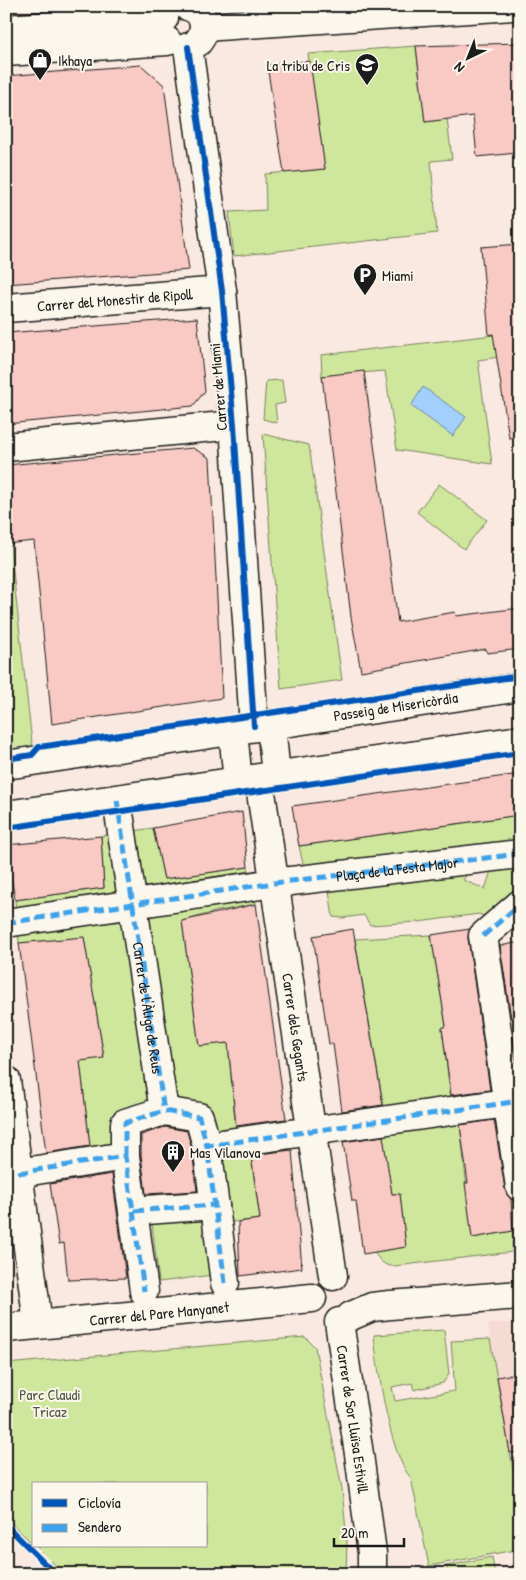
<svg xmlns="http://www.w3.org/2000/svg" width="526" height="1580" font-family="'Patrick Hand',sans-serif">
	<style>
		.built { fill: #f6dbd3 }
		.green { fill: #cfe79d; stroke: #76825c }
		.water { fill: #a2cffd; stroke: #6c87a3 }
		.building { fill: #f9c9c3; stroke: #1c1c1c }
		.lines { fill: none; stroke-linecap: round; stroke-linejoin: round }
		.minor-casing { stroke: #1c1c1c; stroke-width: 31 }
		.minor { stroke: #fbf7ec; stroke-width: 28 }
		.quiet { stroke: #3da2ea; stroke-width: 5; stroke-dasharray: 10 5; stroke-linecap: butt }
		.cycleway-casing { stroke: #fbf7ec; stroke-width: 9 }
		.cycleway { stroke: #0057b8; stroke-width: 6 }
		.labels { text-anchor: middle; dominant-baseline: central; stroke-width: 4; stroke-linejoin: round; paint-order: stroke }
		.poi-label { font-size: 15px; fill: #1c1c1c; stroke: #fbf7ec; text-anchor: start }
		.street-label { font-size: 15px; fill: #1c1c1c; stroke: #fbf7ec }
		.park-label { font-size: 15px; fill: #525943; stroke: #fbf7ec }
	</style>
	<rect width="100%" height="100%" fill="#fae9e0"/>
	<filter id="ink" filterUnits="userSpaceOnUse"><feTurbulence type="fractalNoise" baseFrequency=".02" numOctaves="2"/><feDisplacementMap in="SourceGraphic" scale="10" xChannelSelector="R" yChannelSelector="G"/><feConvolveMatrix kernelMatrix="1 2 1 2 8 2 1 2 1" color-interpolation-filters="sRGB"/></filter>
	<g filter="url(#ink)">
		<path class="built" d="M520 1322V1509L488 1324Z"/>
		<path class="green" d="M416 46 425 122 447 119 452 159 431 161 437 233 234 256 229 212 266 210 265 174 325 169 308 54Z
			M520 332V354L478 360 492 464 397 450 385 371 322 376 321 355Z
			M282 380 285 403 275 405 277 423 263 419 266 381Z
			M263 434 309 445 342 680 281 689Z
			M439 484 487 520 464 549 417 512Z
			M6 544H10L34 761 6 765Z
			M520 815V841L305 873 299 846Z
			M153 828 164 879 248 867 256 904 218 911 182 921 199 1045 228 1043 236 1132 201 1140 198 1129 186 1131 184 1125 136 1129 139 1152 91 1154 80 1061 104 1057 84 938 19 943 15 900 104 888 101 836Z
			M474 864 463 880 485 889 492 868 513 866 519 890 493 920 479 914 418 922 370 925 364 915 343 918 333 917 328 884Z
			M431 935 446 1026 442 1028 451 1099 384 1109 355 939Z
			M459 1114 472 1238 513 1231 512 1252 404 1265C387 1267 384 1267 374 1252L406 1247 400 1194H392L381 1125Z
			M249 1144 260 1219 224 1223 213 1152Z
			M212 1216 220 1274 159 1282 152 1224Z
			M444 1330 449 1374 443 1383 414 1390 412 1383 392 1387 395 1401 455 1391 451 1341 490 1339 520 1509V1549L429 1566 411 1478C390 1456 377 1367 374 1335Z
			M305 1337 315 1347 342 1489 347 1542 346 1574H64L36 1546H206V1484H34V1545L6 1518V1364Z
			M492 1557 495 1574H448L446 1566Z"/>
		<path class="water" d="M423 387 466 417 453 436 411 406Z"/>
		<path class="building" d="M520 43V111L513 112 517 153 477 157 473 116 425 122 416 46Z
			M310 61 325 169 284 173 267 65Z
			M141 65 164 85 189 270 6 284V76Z
			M520 244V437L509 438 493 334 489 335 481 247Z
			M197 318 205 391 193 406 6 424V333Z
			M364 371 398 622 455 612 456 616 520 608V649L487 653 486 649 361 671 351 617 322 376Z
			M193 448 210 458 222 698 52 724 34 541 6 544V465Z
			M520 774V815L299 846 292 806Z
			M242 812 248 867 164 879 153 828Z
			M101 836 104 888 15 900 6 845Z
			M256 904 286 1119 236 1126 228 1043 199 1046 182 921Z
			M353 929 383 1105 342 1111 333 1044H329L313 936Z
			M470 929 468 938 490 1090 451 1095 442 1028 446 1026 431 935Z
			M84 937 104 1058 80 1061 90 1146 46 1153 19 943Z
			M520 942V1016L511 1018 500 946Z
			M494 1120 505 1189 511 1199 513 1231 472 1238 465 1183H468L460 1125Z
			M165 1127 187 1131 192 1149 197 1191 146 1194 141 1155V1135Z
			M383 1136 392 1194H400L406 1247 363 1254 356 1201H352L343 1142Z
			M292 1150 302 1268 240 1276 238 1222 260 1219 251 1155Z
			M112 1174 126 1278 68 1280 64 1243 59 1244 50 1184Z
			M520 1373V1452L510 1453 497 1377Z"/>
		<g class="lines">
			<g class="minor-casing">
				<g id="minor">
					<path d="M187 6C204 10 209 28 198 42"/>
					<path d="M204 27 513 6"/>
					<path d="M6 29 164 18"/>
					<path d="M188 47 222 291 234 425 254 726"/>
					<path d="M6 52 167 41"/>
					<path id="s1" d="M6 308 222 291"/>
					<path d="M6 447 234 425"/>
					<path d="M271 724 276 776"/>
					<path d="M233 731 238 782"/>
					<path id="s2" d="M6 765 520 687"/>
					<path id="s3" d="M259 779 333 1276"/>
					<path id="s4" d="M117 800 164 1111"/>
					<path d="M6 815 520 740"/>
					<path d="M520 904 483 936 520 1187"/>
					<path id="s5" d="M6 923 274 883 520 854"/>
					<path d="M6 1080 38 1324"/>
					<path d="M125 1156V1123L164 1111 199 1117 207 1146"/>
					<path d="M18 1173 125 1156 133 1211 215 1205"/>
					<path d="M133 1211 144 1291"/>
					<path d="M225 1283 207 1146 520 1101"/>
					<path d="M351 1316 372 1307 390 1305 520 1295"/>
					<path id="s6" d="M339 1322 359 1454 372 1553V1574"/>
					<path id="s7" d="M6 1328 312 1298"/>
				</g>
			</g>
			<use href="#minor" class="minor"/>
			<path class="quiet" d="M117 800 164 1111
				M6 923 274 883 520 854
				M483 936 520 904
				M125 1156V1123L164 1111 199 1117 207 1146
				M18 1173 125 1156 133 1211 215 1205
				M133 1211 144 1291
				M225 1283 207 1146 520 1101"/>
			<g class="cycleway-casing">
				<path id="cycleway" d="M188 47 222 291 234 425 254 726
					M6 759 32 755 39 747 520 676
					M6 828 520 753
					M6 1525 55 1574"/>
			</g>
			<use href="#cycleway" class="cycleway"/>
		</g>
	</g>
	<defs>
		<g id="shop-pin" transform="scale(1.25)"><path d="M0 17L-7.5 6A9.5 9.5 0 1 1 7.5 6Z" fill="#1c1c1c" stroke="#fbf7ec"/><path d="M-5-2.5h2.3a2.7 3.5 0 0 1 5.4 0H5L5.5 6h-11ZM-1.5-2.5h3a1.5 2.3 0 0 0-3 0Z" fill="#fff"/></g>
		<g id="school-pin" transform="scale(1.25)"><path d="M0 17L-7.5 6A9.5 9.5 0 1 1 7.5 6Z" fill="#1c1c1c" stroke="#fbf7ec"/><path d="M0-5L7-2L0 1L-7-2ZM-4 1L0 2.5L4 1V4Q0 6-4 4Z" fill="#fff"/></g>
		<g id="parking-pin" transform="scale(1.25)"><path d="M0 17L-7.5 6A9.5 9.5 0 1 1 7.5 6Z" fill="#1c1c1c" stroke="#fbf7ec"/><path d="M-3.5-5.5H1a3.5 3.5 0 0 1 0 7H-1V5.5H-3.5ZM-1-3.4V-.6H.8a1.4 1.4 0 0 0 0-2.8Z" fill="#fff"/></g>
		<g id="building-pin" transform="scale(1.25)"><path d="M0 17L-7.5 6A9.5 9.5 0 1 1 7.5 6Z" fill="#1c1c1c" stroke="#fbf7ec"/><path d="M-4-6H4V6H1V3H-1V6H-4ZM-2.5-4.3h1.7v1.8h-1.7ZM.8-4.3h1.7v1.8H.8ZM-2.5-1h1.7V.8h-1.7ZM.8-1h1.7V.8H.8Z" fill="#fff"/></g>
	</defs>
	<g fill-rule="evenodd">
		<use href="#shop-pin" x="40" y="60"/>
		<use href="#school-pin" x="367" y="65"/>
		<use href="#parking-pin" x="365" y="275"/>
		<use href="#building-pin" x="173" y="1152"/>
	</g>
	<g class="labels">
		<g class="poi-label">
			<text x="58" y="60">Ikhaya</text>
			<text x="350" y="65" text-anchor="end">La tribu de Cris</text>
			<text x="382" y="275">Miami</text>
			<text x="190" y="1152">Mas Vilanova</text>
		</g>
		<g class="street-label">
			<text stroke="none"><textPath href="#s1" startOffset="109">Carrer del Monestir de Ripoll</textPath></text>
			<text transform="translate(218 387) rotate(-95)">Carrer de Miami</text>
			<text stroke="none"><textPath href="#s2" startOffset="394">Passeig de Misericòrdia</textPath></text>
			<text stroke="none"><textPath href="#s5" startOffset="395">Plaça de la Festa Major</textPath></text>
			<text stroke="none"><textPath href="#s4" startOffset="210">Carrer de l'Àliga de Reus</textPath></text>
			<text stroke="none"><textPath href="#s3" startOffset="251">Carrer dels Gegants</textPath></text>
			<text stroke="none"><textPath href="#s7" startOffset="154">Carrer del Pare Manyanet</textPath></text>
			<text stroke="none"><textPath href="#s6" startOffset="98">Carrer de Sor Lluïsa Estivill</textPath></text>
		</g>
		<g class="park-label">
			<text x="50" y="1394">Parc Claudi<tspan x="50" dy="17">Tricaz</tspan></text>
		</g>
	</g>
	<rect width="526" height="1580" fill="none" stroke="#fbf7ec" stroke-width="25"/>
	<rect x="12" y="12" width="501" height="1555" fill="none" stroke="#1c1c1c" stroke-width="2" filter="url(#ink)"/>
	<rect x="32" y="1482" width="175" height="65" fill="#fbf7ec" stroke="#a29f99"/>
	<rect x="42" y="1499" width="25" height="8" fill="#0057b8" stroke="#a29f99"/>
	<text x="78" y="1508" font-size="15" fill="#1c1c1c">Ciclovía</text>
	<rect x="42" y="1524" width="25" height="8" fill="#3da2ea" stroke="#a29f99"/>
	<text x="78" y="1532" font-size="15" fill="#1c1c1c">Sendero</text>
	<g transform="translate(468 58) rotate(223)" stroke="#fbf7ec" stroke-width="4" paint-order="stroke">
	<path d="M0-4L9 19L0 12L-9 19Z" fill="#1c1c1c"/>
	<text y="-8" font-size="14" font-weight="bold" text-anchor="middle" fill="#1c1c1c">N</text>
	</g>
	<path d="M334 1538v8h70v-8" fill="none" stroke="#1c1c1c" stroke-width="2.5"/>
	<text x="341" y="1538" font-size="15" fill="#1c1c1c" stroke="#fbf7ec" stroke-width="4" paint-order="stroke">20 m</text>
</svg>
